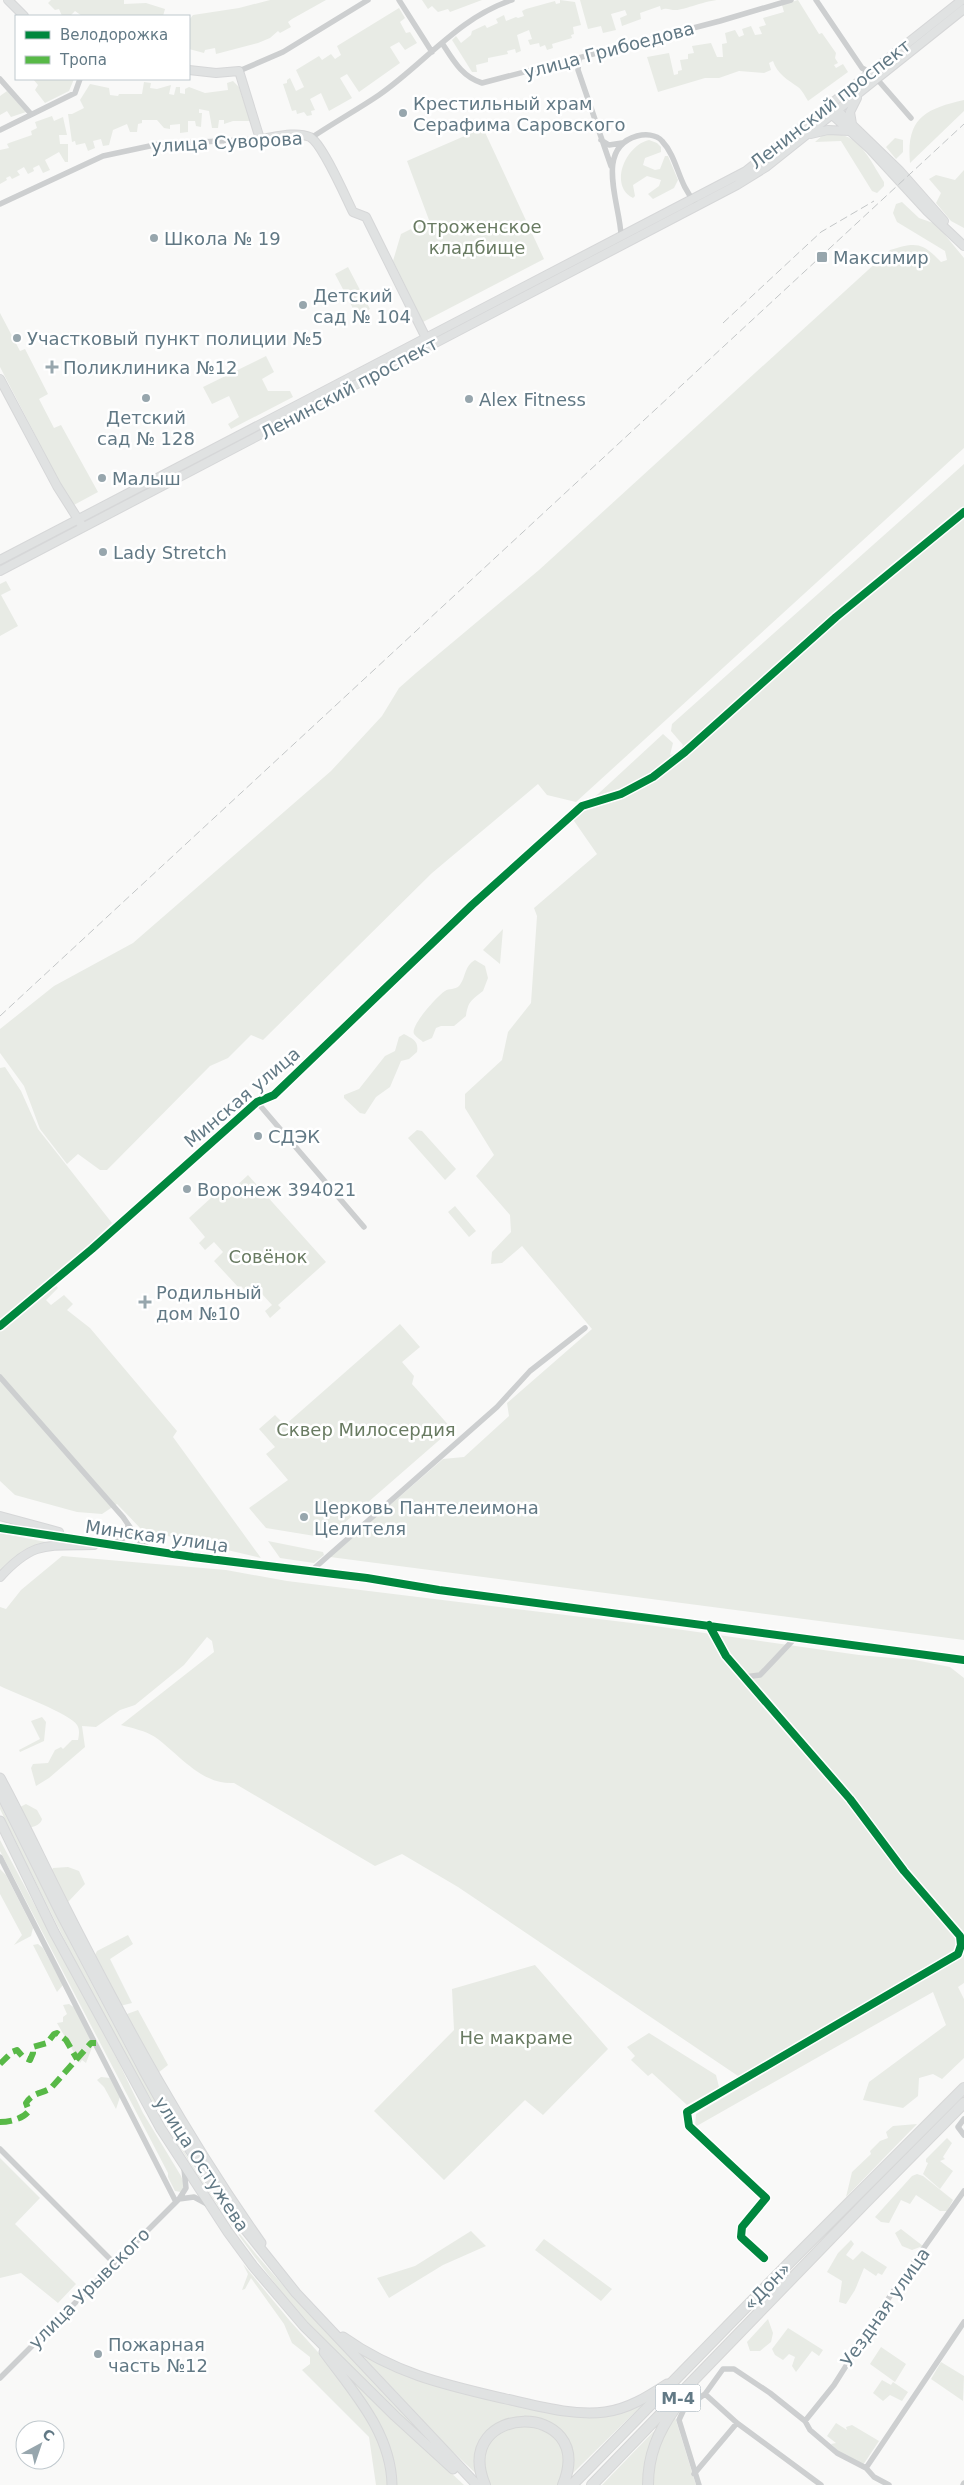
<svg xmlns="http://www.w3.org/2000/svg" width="964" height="2485" font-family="'DejaVu Sans',sans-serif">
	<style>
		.green { fill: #e8ebe5 }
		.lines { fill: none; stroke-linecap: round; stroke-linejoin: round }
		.secondary-casing { stroke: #d6d7d8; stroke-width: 10 }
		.primary-casing { stroke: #d6d7d8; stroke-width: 11 }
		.highway-casing { stroke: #d6d7d7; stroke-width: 12 }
		.street { stroke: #cdcfd0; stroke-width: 5.5 }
		.secondary { stroke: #e0e2e2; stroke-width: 8 }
		.primary { stroke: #e0e2e2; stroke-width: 9 }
		.highway { stroke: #e0e2e2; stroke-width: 10 }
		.rail { stroke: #c3c6c7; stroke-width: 1; stroke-dasharray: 8 4; stroke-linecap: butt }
		.quiet { stroke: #58b947; stroke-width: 6; stroke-dasharray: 12 6; stroke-linecap: butt }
		.cycleway-casing { stroke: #fff; stroke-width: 11 }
		.cycleway { stroke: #00873e; stroke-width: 8 }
		.poi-dot { fill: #97a6ad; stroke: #fff; stroke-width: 2 }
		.labels { text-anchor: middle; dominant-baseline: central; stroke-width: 5; stroke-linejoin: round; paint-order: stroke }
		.shield { fill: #fff; stroke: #91a1aa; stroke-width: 1 }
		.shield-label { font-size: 16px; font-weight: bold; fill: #627985 }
		.street-label { font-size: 18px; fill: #627985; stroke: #fff }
		.poi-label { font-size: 18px; fill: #627985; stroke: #fff; text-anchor: start }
		.park-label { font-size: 18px; fill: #697b62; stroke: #fff }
	</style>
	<rect width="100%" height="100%" fill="#f9f9f8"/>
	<path class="green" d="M51 0H124V4L146 3 165 9 163 16H82L75 11 70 16H62L59 9 55 10 48 3Z
		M270 0H326L292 19 288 22 291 27 280 33 278 31 270 38 258 43 216 54 215 48 205 50 204 53 189 49V20L193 15 239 8Z
		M422 0H482L450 12 448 9 438 12 432 6 428 9Z
		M560 0 575 2 581 25 573 27 574 34 571 35 572 38 552 44 553 48 547 50 545 45 540 47 539 43 530 45 528 40 532 39 529 30 517 35 521 51 516 53 515 49 507 51 508 54 488 58V62L476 65 477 72H472L452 40 456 36 461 43 471 35 472 31 485 25 487 28 498 23 496 19 504 15 506 21 516 17 518 18 524 16 522 11 526 9 555 1 556 4 560 3Z
		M580 0H719C707 0 684 10 676 10 669 10 667 7 661 10L660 6 640 13 641 19 622 26 620 18 627 15 625 10 611 14 616 30 603 33 601 26 588 29Z
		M798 0 819 34 822 33 836 53 835 58 838 63 834 65 836 68 843 64 848 72 808 101C805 96 802 90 798 87 788 80 777 74 773 61L769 63 771 70 764 73 739 71 719 78H705L658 92 647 57 669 53 674 75 678 74V71L682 70 680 60 688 59V54L694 53 692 46 711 43 717 57H723L722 44 727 43 725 33 735 30 739 37 744 35 742 29 751 26 755 35 762 34 759 27 766 25 763 18 784 12 782 5Z
		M399 8 405 18 400 22 406 33 410 32 417 43 405 50 399 42 390 47 400 63 359 92 347 74 340 78 352 98 329 111 321 93 310 99 315 110 311 111 312 115 307 116 304 112 297 114 296 110 292 111 283 84 287 83V80L290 78 296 91 304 87 296 70 319 56 322 60 331 54 335 59 341 55 337 46Z
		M33 79H74L69 91 45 103 35 90 38 85Z
		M233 81 239 87 250 121H233L224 124V120H219L218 128H212L209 111 199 109V113H202L201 127 196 126 195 121H188V132L180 133V124L170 125V129L164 128 157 120H142V123L138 124 137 132H130L127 124 113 130 109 145 103 146 101 139 93 141 95 148 88 151 85 143 76 145 75 141 72 142 68 114H72L84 108 80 100 90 84 109 88 110 95 118 96 119 94H142L144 82 151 83 150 88 157 89 171 85 169 94 174 95 176 87H180V93L185 94V89L189 87 205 93 228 90 227 83Z
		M7 91 26 112 11 117 7 111 0 115V96Z
		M964 100V111L910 163C906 119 924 109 964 100Z
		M52 116 54 121 63 117 67 135H59L60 144H68V162H65L59 152 45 160 50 170 43 173 39 165 33 168 34 171 28 174 24 167 17 171 20 175 12 179 10 176 6 178 7 180 0 184V150L9 148 7 144 9 143 32 135 31 131 37 128 35 122Z
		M483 128 544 259 423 322 393 261 401 234 429 220 407 161Z
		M825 133C859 131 868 157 884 182V186L877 193 872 191 841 141 815 142Z
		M895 138 903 140V152L896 159 886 147Z
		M649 140 657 143 661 147V152L645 158 643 165 655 170 660 169 665 156H668L678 180 674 188 653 199 648 194 659 186 661 180 647 176 633 185 635 196 633 198C608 185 626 145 649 140Z
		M964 170V228L951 221 936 203 941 193 929 179 936 175 955 180Z
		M902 202 919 218 936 224 964 258V448L576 802 547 795 538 784 432 873 263 1040 251 1035 228 1058 210 1066 107 1170H100L78 1154 67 1164 40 1129 24 1086 0 1053V1029L54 986 133 943 331 771 382 716 399 688 416 673 539 570 890 250C916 242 922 242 941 262L947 260 945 251 897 222 893 213 896 204Z
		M348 267 370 309 357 316 335 274Z
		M0 313 20 351 25 349 48 394 39 399 54 428 61 425 98 492 72 506 0 367Z
		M266 356 274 372 262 379 268 391H290L293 397 231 429 228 424 239 417 229 396 212 404 203 387Z
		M964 464V1640L330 1557 443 1459 464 1457 509 1416 507 1403 592 1329 522 1246 502 1263 491 1264 492 1252 511 1232 510 1215 476 1176 494 1155 465 1108V1094L502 1060 508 1032 531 1003 537 916 534 908 597 854 572 818 663 734 673 743 670 755 680 752 683 745 671 731 672 724Z
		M6 581 11 590 1 595 18 626 0 636V584Z
		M503 929 500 964 483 950Z
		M475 960 485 966 488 978 483 991C472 1000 468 1001 466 1016L454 1026H441L436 1028 432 1038 423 1042C421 1040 416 1037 414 1034 410 1026 437 996 445 991 449 988 455 990 459 986 466 978 464 966 475 960Z
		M404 1034C413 1039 419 1041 417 1052L409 1059 401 1061 390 1087 376 1097 365 1114 360 1113 344 1098V1095L359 1089 385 1056 395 1051 399 1037Z
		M5 1067 21 1091 38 1129 112 1223 52 1280 0 1324V1068Z
		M417 1130 422 1131 456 1169 445 1180 408 1138Z
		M248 1175 326 1262 278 1305 281 1308 270 1318 265 1311 272 1305 262 1294 255 1301 241 1286 239 1288 214 1261 223 1252 214 1242 205 1250 199 1243 205 1237 189 1218 224 1186 230 1192Z
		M455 1206 476 1231 469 1237 448 1212Z
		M53 1281 58 1288 46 1300 51 1305 64 1295 73 1304 67 1310 90 1328 177 1431 173 1437 261 1558 142 1530 117 1504 102 1514 77 1512 15 1495 0 1481V1328Z
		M400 1324 420 1347 402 1362 414 1376 412 1384 452 1429 327 1538 266 1528 249 1508 288 1480 266 1454 275 1447 259 1429 275 1415 285 1425Z
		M0 1533 51 1543C28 1545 15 1557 0 1574Z
		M268 1541 323 1552 324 1555 314 1563 280 1558Z
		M62 1556 226 1570 287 1581 648 1625 859 1655 915 1660 950 1667 964 1678V1947L741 2078 458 1887 402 1854 375 1866 234 1783C201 1785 179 1754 155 1737 146 1731 132 1728 121 1725L214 1652 212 1641 207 1637 184 1665 135 1705 120 1710 96 1727 82 1726 85 1747 49 1778 36 1786 31 1768 33 1764 48 1763 55 1750 61 1747 63 1749 72 1740H78C79 1736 80 1729 77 1725 71 1714 14 1693 0 1686V1607L6 1609 21 1590Z
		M42 1717 46 1722 44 1741 20 1752 19 1750 40 1739 31 1721Z
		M0 1804C41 1886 83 1968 126 2048 163 2115 199 2183 247 2243 300 2310 365 2366 419 2432 379 2395 338 2359 303 2318 175 2166 86 1986 0 1809Z
		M26 1804 37 1810 42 1819C41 1824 34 1828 28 1827L20 1807Z
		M0 1840 119 2063 143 2113 181 2176 185 2186 181 2192 175 2191 168 2177V2173L0 1851Z
		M68 1867 79 1871 85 1884 68 1902 50 1873 53 1868Z
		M0 1869 6 1875 33 1928 31 1936 14 1945 22 1935 0 1894Z
		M128 1935 133 1944 110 1959 132 2003 120 2006 94 1957 97 1951Z
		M38 1944 43 1948 63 1985 57 1992 33 1945Z
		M964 1954V1983L958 1987 964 1999V2058L942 2079 933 2074 919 2078 918 2096 903 2108 863 2100 869 2082 946 2025 933 1992 695 2127 696 2114Z
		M535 1965 608 2049 543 2115 525 2100 444 2180 374 2111 454 2030 452 1989Z
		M69 2004 75 2008 93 2045 86 2063 82 2060 80 2063 57 2023 63 2022V2017L67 2014 63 2005Z
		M138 2010 168 2065 158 2073 127 2019V2014Z
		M649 2033 716 2075 719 2087 687 2105 652 2073 648 2076 631 2060 635 2056 627 2047Z
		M101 2077 110 2078 120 2097 116 2109 104 2087 97 2080Z
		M917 2124 846 2197 852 2172 871 2154 870 2151 880 2141 888 2138 886 2132 893 2126Z
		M947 2138 952 2143 943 2157 945 2159 940 2161 953 2171 940 2189 923 2174 928 2163 926 2162V2159Z
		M0 2158 40 2198 15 2224 76 2284 58 2303 21 2273 0 2278Z
		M917 2174 923 2176 953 2200 947 2211H940L916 2195 910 2204 901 2200 889 2223 881 2222 875 2217 912 2176Z
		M901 2229 923 2246 912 2250 902 2246 895 2233Z
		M471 2231 486 2246 443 2265 389 2298 377 2278 415 2266Z
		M544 2239 612 2289 601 2301 535 2250Z
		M851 2240 854 2244 846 2255 853 2260 862 2251 887 2267 882 2275 878 2273 876 2276 864 2268 855 2290 846 2304 839 2302 842 2281 827 2272 838 2253Z
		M243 2264 290 2321 326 2361 375 2431 384 2450 388 2485H376L369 2437 302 2370 310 2364V2357L292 2343 284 2324 251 2278 245 2289 242 2290 248 2274Z
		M768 2319 773 2333 771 2342 760 2351H750L747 2342Z
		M788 2328 823 2350 819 2356 812 2351 796 2372 792 2366 795 2357 789 2354 783 2360 775 2355 772 2349Z
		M881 2347 906 2364 895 2382 870 2364Z
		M358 2351 384 2366 567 2414 645 2402 571 2475 565 2474 559 2485H488L447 2446Z
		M941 2362 964 2376 963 2401 931 2379Z
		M340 2369 464 2485H395L392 2457 383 2431Z
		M882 2380 891 2385 893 2382 908 2392 902 2401 890 2395 883 2401 873 2393Z
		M675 2417 696 2485H602L653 2432Z
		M836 2423 847 2430 846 2427 852 2425 879 2441 863 2465 838 2451 831 2444 836 2443 827 2436Z"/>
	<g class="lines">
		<g class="secondary-casing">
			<path id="secondary" d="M8 0 24 16
				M189 70 216 73 239 71 260 139C275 137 296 131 310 137 322 143 346 198 353 212L366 217 428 342
				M836 109 899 170 944 221
				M829 112 870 149 927 211 964 246
				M852 124 850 112 857 98
				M811 134 828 130 849 131
				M0 379 57 486 81 524
				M0 560 746 171 962 0
				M0 571 737 185 766 167 964 9
				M0 1516 59 1532
				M0 1528 193 1557 367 1578 439 1590 964 1660
				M0 1577C34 1540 47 1546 94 1545"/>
		</g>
		<g class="primary-casing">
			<path id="primary" d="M0 1778C23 1820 43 1864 65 1907 124 2023 186 2137 261 2243
				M0 1792 62 1916 144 2071 177 2130 229 2209 296 2293 477 2485
				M0 1821 54 1932 161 2129 228 2232 253 2266 304 2326 395 2416 453 2469
				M343 2337C395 2374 446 2385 506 2399 538 2406 572 2416 605 2412 628 2409 647 2397 667 2384
				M324 2352C353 2392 391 2432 392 2485"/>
		</g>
		<g class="highway-casing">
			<path id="highway" d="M485 2485C450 2402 598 2399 563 2485
				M572 2485 793 2259 964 2088
				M592 2485 865 2203 964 2103
				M648 2485C648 2455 658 2432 675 2408"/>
		</g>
		<path class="street" d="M399 0 432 52
			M816 0 862 68 871 73
			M442 43C453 60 462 77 482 83L720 21 791 0
			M579 59 578 70 611 166
			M239 71 283 52 368 0
			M0 79 31 114
			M877 79 911 118
			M0 130 75 93 80 79
			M311 138C333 123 357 110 379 95 425 63 458 18 512 0
			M601 140 609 145 622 143
			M0 204 103 156 159 144 260 139
			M621 235C620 204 594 148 637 136 645 134 656 134 662 141 678 158 678 184 695 202
			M257 1102 364 1227
			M0 1326 92 1249 257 1102 274 1095 472 905 582 806 621 794 653 777 685 752 836 617 964 512
			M0 1377 123 1517 141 1543 150 1549
			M113 1544 127 1536 128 1525
			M310 1572 497 1407 530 1371 585 1328
			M709 1625 726 1656 850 1799 904 1871 960 1936 961 1945 958 1954 687 2112 689 2126 766 2198 742 2227 741 2237 764 2258
			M744 1677 760 1675 796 1637
			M0 1857 176 2202
			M964 2119 958 2127 964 2135
			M0 2149 114 2263
			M179 2199 194 2197 207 2204
			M0 2378 179 2199 186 2188 184 2169
			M805 2421 834 2385 892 2293 964 2191
			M866 2468 964 2322
			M694 2474 737 2423
			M699 2485 679 2420 684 2409 705 2394
			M821 2485 737 2423 705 2394 723 2369H734L770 2393 805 2421 810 2430 837 2453 866 2468 874 2477 889 2485
			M963 2485 964 2483"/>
		<use href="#secondary" class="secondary"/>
		<use href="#primary" class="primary"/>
		<use href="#highway" class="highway"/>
		<path class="rail" d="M723 323 821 232 874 201
			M0 1016 964 124"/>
		<path class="quiet" d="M0 2064 12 2052 17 2050 23 2057 30 2060 33 2053V2047L47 2043 54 2034 57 2033 66 2040 77 2059
			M0 2122C9 2122 23 2119 29 2111L26 2103C33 2092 42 2094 51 2088L91 2043H96"/>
		<g class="cycleway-casing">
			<path id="cycleway" d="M0 1326 92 1249 257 1102 274 1095 472 905 582 806 621 794 653 777 685 752 836 617 964 512
				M0 1528 193 1557 367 1578 439 1590 964 1660
				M709 1625 726 1656 850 1799 904 1871 960 1936 961 1945 958 1954 687 2112 689 2126 766 2198 742 2227 741 2237 764 2258"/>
		</g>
		<use href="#cycleway" class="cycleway"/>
	</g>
	<g class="poi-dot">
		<circle cx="403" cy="113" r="5"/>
		<circle cx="154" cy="238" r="5"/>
		<rect x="816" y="251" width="12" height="12" rx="2.5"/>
		<circle cx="303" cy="305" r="5"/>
		<circle cx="17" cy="338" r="5"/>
		<path d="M49.5 359.5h5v5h5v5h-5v5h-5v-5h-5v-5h5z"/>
		<circle cx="146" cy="398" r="5"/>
		<circle cx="469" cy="399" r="5"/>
		<circle cx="102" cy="478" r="5"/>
		<circle cx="103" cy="552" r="5"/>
		<circle cx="258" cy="1136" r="5"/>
		<circle cx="187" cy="1189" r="5"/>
		<path d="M142.5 1294.5h5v5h5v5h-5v5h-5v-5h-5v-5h5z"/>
		<circle cx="304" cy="1517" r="5"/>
		<circle cx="98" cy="2354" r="5"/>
	</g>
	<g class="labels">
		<rect class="shield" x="655.5" y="2384.5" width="45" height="27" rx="4"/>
		<g class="shield-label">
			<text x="678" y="2398">М-4</text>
		</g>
		<g class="street-label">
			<text transform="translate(609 50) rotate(-15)">улица Грибоедова</text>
			<text transform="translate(830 104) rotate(-38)">Ленинский проспект</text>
			<text transform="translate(227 142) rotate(-3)">улица Суворова</text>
			<text transform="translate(349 388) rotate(-28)">Ленинский проспект</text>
			<text transform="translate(242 1097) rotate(-40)">Минская улица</text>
			<text transform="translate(157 1536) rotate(8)">Минская улица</text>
			<text transform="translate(202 2164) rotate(57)">улица Остужева</text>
			<text transform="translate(767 2286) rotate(-46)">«Дон»</text>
			<text transform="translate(89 2288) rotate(-45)">улица Урывского</text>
			<text transform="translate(885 2307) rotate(-55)">Уездная улица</text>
		</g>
		<g class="poi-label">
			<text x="413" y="103">Крестильный храм<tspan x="413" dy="21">Серафима Саровского</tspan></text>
			<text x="164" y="238">Школа № 19</text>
			<text x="833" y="257">Максимир</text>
			<text x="313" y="295">Детский<tspan x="313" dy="21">сад № 104</tspan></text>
			<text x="27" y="338">Участковый пункт полиции №5</text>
			<text x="63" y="367">Поликлиника №12</text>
			<text x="479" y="399">Alex Fitness</text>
			<text x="146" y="417" text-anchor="middle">Детский<tspan x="146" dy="21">сад № 128</tspan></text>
			<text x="112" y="478">Малыш</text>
			<text x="113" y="552">Lady Stretch</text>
			<text x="268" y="1136">СДЭК</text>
			<text x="197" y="1189">Воронеж 394021</text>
			<text x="156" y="1292">Родильный<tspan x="156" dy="21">дом №10</tspan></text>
			<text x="314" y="1507">Церковь Пантелеимона<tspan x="314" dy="21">Целителя</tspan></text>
			<text x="108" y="2344">Пожарная<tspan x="108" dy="21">часть №12</tspan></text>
		</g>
		<g class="park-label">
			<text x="477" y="226">Отроженское<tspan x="477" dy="21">кладбище</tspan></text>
			<text x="268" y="1256">Совёнок</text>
			<text x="366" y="1429">Сквер Милосердия</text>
			<text x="516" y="2037">Не макраме</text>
		</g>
	</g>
	<rect x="15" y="15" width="175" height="65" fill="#ffffff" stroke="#c0c9ce"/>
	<rect x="25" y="31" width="25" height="8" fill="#00873e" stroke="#c0c9ce"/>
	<text x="60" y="40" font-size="15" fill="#627985">Велодорожка</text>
	<rect x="25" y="56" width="25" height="8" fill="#58b947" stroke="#c0c9ce"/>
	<text x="60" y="65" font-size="15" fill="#627985">Тропа</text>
	<g transform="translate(40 2445) rotate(40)"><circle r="24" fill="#ffffff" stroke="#c0c9ce"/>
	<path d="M0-4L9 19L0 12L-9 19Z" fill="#97a6ad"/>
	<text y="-8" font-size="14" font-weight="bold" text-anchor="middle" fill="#627985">С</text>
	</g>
</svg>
